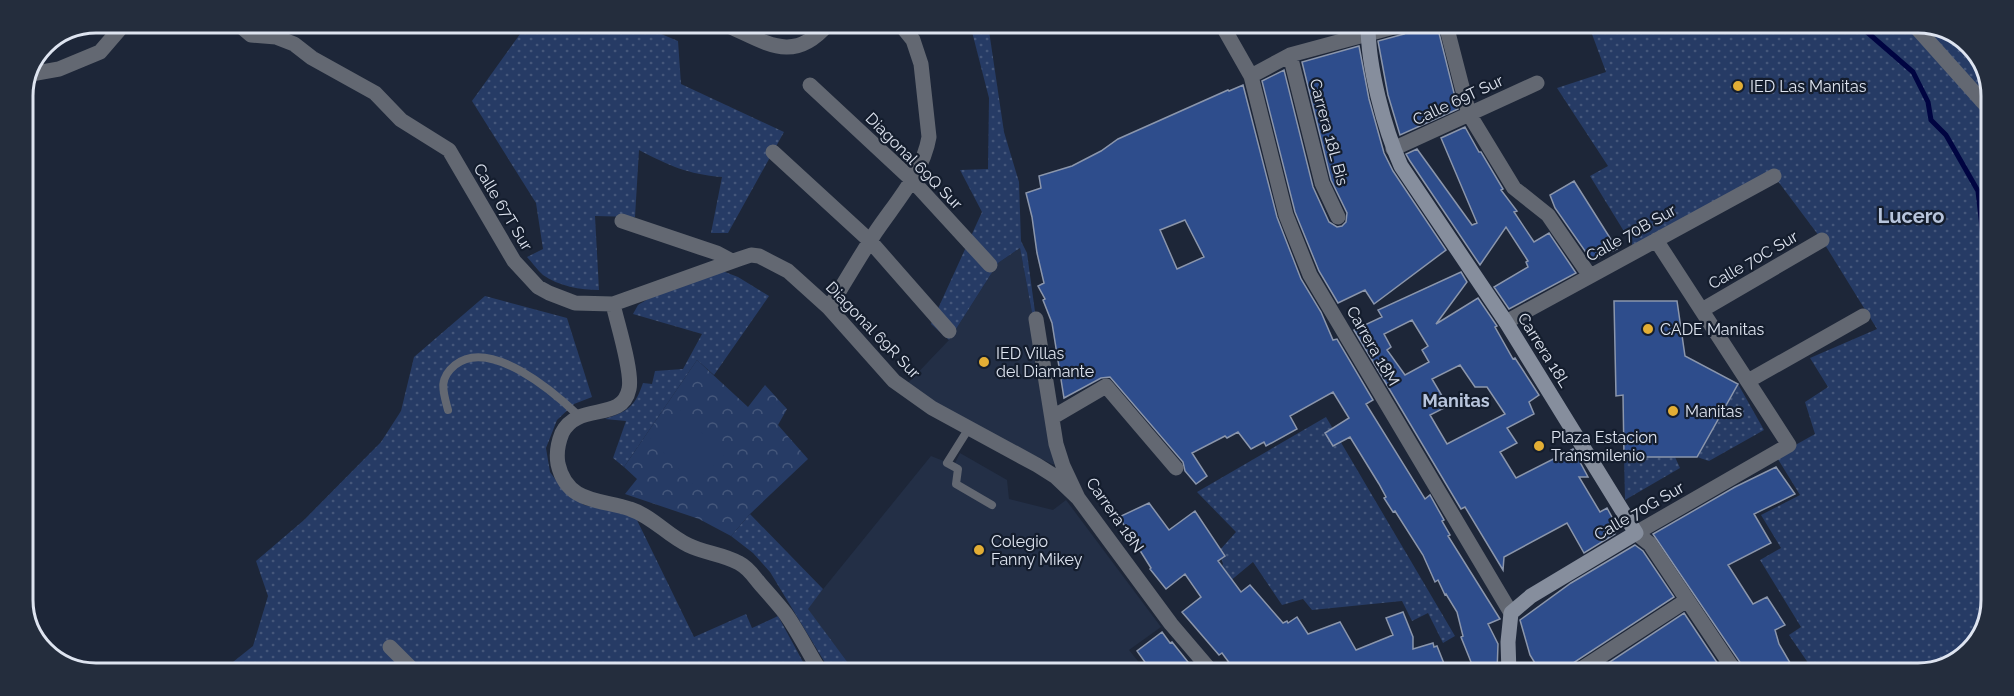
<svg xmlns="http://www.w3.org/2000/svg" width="2014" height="696" font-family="Raleway,sans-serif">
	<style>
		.built { fill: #232f46 }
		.grass { fill: url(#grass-dots) }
		.forest { fill: url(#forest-crowns) }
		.pitch { fill: #263b65 }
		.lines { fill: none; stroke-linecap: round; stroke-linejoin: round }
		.stream { stroke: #000441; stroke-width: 5 }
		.building { fill: #2e4d8c; stroke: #8b96ac; stroke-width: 1.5; fill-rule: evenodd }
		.lane { stroke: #636872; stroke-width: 8 }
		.street { stroke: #636872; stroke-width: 15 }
		.secondary { stroke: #868e9d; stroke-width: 15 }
		.poi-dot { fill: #e3ae35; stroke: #141d2d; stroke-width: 2 }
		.labels { text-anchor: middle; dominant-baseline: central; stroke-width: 4.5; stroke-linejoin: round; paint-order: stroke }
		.poi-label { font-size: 16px; fill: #dee4f0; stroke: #141d2d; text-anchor: start }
		.street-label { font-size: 16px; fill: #dee4f0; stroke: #141d2d }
		.neighbourhood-label { font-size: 18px; font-weight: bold; fill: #b8c5dc; stroke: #141d2d }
		.quarter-label { font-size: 20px; font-weight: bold; fill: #b8c5dc; stroke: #141d2d }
		.rim { fill: none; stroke: #dee4f0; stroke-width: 3 }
	</style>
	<defs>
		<pattern id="grass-dots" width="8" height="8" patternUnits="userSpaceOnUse" patternTransform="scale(1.5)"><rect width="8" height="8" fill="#263b65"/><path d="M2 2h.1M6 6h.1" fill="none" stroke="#45577b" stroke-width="1.8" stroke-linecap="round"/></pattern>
		<pattern id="forest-crowns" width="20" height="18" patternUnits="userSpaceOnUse" patternTransform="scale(1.5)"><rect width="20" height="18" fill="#263b65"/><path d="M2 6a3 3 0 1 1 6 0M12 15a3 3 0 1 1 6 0" fill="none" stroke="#45577b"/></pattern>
	</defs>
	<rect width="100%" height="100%" fill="#1d2638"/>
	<path class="built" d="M1020 248 1033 318 1062 466 1052 464 958 418 908 383 949 340 998 263Z
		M960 453 1007 480 1009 499 1053 510 1066 500 1161 627 1129 650 1146 671H854L807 609 931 456 954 465Z"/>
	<path class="grass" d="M96 23H101L45 53 40 52 44 44Z
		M528 23 656 24 654 31 678 41 681 84 784 132 728 233H711L722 177C687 174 670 166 639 150L635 217 595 216 599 290C581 290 558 286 543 275 537 270 532 262 527 257L543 249 536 203 472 101Z
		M970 24H988L1004 132 1019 182 1021 241 1027 253 1036 319 1033 318 1020 248 998 263 949 340 931 324 982 212 960 170 988 169 989 98Z
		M1589 26H1941L1976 51 1991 91 1988 623 1962 659 1918 673H1815L1789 635 1801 627 1760 560 1781 548 1761 515 1800 495 1776 456 1815 434 1805 402 1828 387 1810 358 1877 329 1822 240 1774 176 1636 251 1590 176 1608 166 1557 88 1606 72Z
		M717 269 738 277 769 296 714 375 697 360 624 467 613 458 626 421 605 419C629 411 635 406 643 383L652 384 655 371 683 369 702 334 633 314 638 305 648 299Z
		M485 296 567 318 592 397 574 404 557 420 546 448 550 472 563 490 584 505 635 516 694 637 746 614 752 628 778 616 808 671 223 670 253 646 268 596 256 561 304 520 381 442 401 411 414 357Z
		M1738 384 1764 430 1709 461 1697 457Z
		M1326 417 1455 636 1443 643 1428 613 1412 621 1402 601 1312 610 1303 599 1282 605 1253 562 1223 587 1216 575 1223 564 1219 551 1236 532 1197 492Z
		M1624 457H1675L1680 468 1625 500Z
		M750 514 823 589 808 609 854 671H830L770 572 753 553 731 536Z"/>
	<path class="forest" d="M697 360 748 407 765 385 787 409 778 425 808 459 750 514 731 536 699 519 625 494 637 479 624 467Z"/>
	<path class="pitch" d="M680 410 724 456 693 484 650 438Z"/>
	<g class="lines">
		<path class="stream" d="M1860 26 1913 72 1928 102 1931 120 1946 135 1978 191 1985 255 1990 261"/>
	</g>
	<path class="building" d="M1420 25H1437L1458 109 1400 135 1388 95 1378 41 1404 34Z
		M1359 46 1369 99 1384 153 1393 171 1446 250 1374 304 1365 290 1338 303 1319 271 1295 212 1262 81 1284 70 1313 187 1329 222 1337 227 1342 226 1346 222 1347 213 1331 180 1302 62Z
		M1243 85 1277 217 1301 279 1321 312 1333 340 1337 339 1373 400 1366 404 1425 499 1430 495 1444 520 1442 521 1450 535 1448 536 1500 619 1488 624 1498 644 1497 673 1236 672 1222 653 1219 655 1182 612 1201 597 1185 574 1166 589 1150 569 1151 568 1119 517 1149 503 1169 530 1195 511 1225 556 1218 561 1241 592 1250 585 1283 623 1287 621 1288 623 1297 617 1308 634 1340 622 1356 650 1393 635 1386 618 1403 612 1413 637V649L1433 643 1434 647 1437 646 1447 671 1471 662 1461 637 1463 636 1457 612 1446 594 1445 595 1438 580 1435 582 1423 555 1395 511 1393 512 1384 498 1386 497 1379 484 1350 437 1333 446 1325 433 1349 418 1333 392 1290 416 1297 429 1266 446 1264 442 1251 449 1238 432 1227 438 1225 436 1192 453 1207 476 1196 484 1185 471 1183 462 1110 377 1101 378 1064 398 1052 323 1043 300 1045 299 1038 286 1044 283 1037 253 1032 217 1026 193 1041 188 1039 176 1072 166 1101 151 1118 139 1228 90 1229 91ZM1185 220 1204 257 1177 269 1160 230Z
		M1465 127 1479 152H1481L1503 189 1501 190 1517 211 1514 212 1534 242 1549 233 1576 273 1509 309 1494 287 1528 267 1526 262 1528 261 1506 227 1480 265 1410 161 1406 154 1417 149 1472 225 1477 223 1441 138Z
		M1574 181 1617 249 1592 261 1555 208 1550 195Z
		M1461 272 1467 282 1436 324 1478 298 1497 326 1495 327 1513 359 1515 358 1539 395 1529 402 1534 414 1507 428 1517 443 1500 452 1516 478 1573 449 1588 477H1579L1600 512 1607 508 1613 519 1615 517 1619 524 1615 534 1584 553 1567 523 1504 557 1503 570 1465 507 1461 509 1354 330 1382 317 1378 310ZM1412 320 1428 346 1422 350 1429 362 1405 375 1387 350 1391 347 1384 334ZM1460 365 1475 387H1487L1505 414 1447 444 1430 415 1448 406 1432 379Z
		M1614 301H1677L1685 356 1738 384 1697 457H1624L1623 395 1616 396Z
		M1776 467 1795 494 1754 514 1771 543 1728 565 1753 604 1767 597 1785 625 1775 630 1779 644 1796 673H1746L1744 668 1653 534 1735 487Z
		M1635 545 1643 551 1674 597 1570 665 1565 673H1541L1530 655 1520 620 1571 583Z
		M1684 613 1724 673H1661L1658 667 1648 673H1593Z
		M1162 632 1170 643 1172 642 1196 672H1152L1137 651Z"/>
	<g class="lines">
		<path class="lane" d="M448 410C443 391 438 379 455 365 490 337 554 392 579 416
			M969 428 947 463 958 469 956 484 992 505"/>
		<path class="street" d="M237 23 251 35 276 37 294 44 312 58 375 93 401 120 449 150 514 261 538 287 549 293 575 303 613 304 739 259 751 255 759 256 788 271 829 308 894 381 932 408 1037 465 1056 477 1078 498
			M724 24C765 41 792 66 828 24
			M1222 25 1251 76 1286 215 1310 275 1511 613
			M1446 25 1469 114 1514 188 1548 215 1590 276
			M1915 26 1991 111
			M1290 55 1322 183 1338 217
			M31 74 59 69 100 52 125 23
			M1251 76 1290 55 1401 25
			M810 85 911 179 990 265
			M1393 149 1537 83
			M773 152 870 241 949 331
			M622 221 717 253 732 261
			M1656 240 1789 445 1636 533 1650 544 1736 673
			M613 304C617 323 633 372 629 389 622 423 578 401 562 433 558 443 556 453 558 464 567 504 601 499 630 509 652 516 667 535 688 545 704 553 723 554 739 563 749 568 754 577 761 585 769 594 777 603 785 613 798 631 808 652 820 671
			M829 308C844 283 859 258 875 233 895 203 923 173 929 137L921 64 913 40 900 24
			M1702 310 1822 240
			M1036 319 1056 444 1063 466 1078 498 1171 624 1212 672
			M1506 322 1774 176
			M1748 381 1863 316
			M1053 417 1106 386 1176 468
			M390 647 413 670
			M1575 673 1687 600"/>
		<path class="secondary" d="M1368 25C1368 67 1384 128 1401 166L1506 322 1636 533 1531 596 1511 613 1508 642 1509 673"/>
	</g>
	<g class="poi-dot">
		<circle cx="1738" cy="86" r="6"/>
		<circle cx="1648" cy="329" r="6"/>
		<circle cx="984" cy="362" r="6"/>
		<circle cx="1673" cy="411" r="6"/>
		<circle cx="1539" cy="446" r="6"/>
		<circle cx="979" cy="550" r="6"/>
	</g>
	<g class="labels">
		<g class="poi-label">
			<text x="1750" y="86">IED Las Manitas</text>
			<text x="1660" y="329">CADE Manitas</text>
			<text x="996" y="353">IED Villas<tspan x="996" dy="18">del Diamante</tspan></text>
			<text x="1685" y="411">Manitas</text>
			<text x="1551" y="437">Plaza Estacion<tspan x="1551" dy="18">Transmilenio</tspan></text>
			<text x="991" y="541">Colegio<tspan x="991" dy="18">Fanny Mikey</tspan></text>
		</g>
		<g class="street-label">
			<text transform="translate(1458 100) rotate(-25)">Calle 69T Sur</text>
			<text transform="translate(1329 132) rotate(75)">Carrera 18L Bis</text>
			<text transform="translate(914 161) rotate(45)">Diagonal 69Q Sur</text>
			<text transform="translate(503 207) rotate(59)">Calle 67T Sur</text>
			<text transform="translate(1631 233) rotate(-29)">Calle 70B Sur</text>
			<text transform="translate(1753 260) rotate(-30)">Calle 70C Sur</text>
			<text transform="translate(873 330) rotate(46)">Diagonal 69R Sur</text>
			<text transform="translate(1373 346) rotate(60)">Carrera 18M</text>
			<text transform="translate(1544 350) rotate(58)">Carrera 18L</text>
			<text transform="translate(1639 511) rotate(-30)">Calle 70G Sur</text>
			<text transform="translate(1115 515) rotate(55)">Carrera 18N</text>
		</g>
		<g class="neighbourhood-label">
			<text x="1456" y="400">Manitas</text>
		</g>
		<g class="quarter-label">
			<text x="1911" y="216">Lucero</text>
		</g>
	</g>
	<path d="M0 0H2014V696H0ZM96 33H1918A63 63 0 0 1 1981 96V600A63 63 0 0 1 1918 663H96A63 63 0 0 1 33 600V96A63 63 0 0 1 96 33Z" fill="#242d3d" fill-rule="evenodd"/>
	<path class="rim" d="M96 33H1918A63 63 0 0 1 1981 96V600A63 63 0 0 1 1918 663H96A63 63 0 0 1 33 600V96A63 63 0 0 1 96 33Z"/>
</svg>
